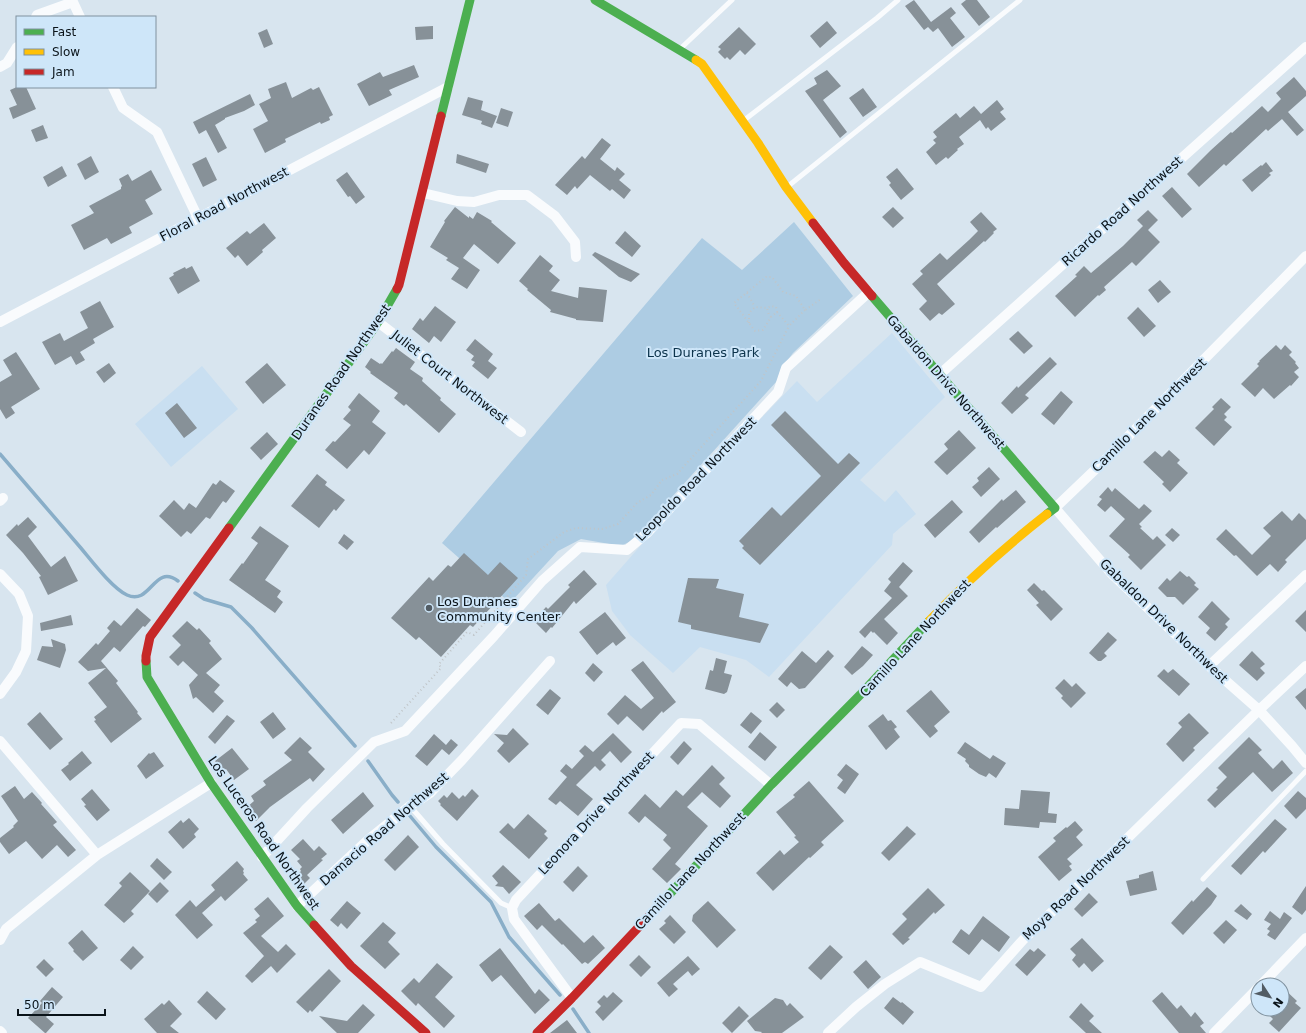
<svg xmlns="http://www.w3.org/2000/svg" width="1306" height="1033" font-family="'DejaVu Sans',sans-serif">
	<style>
		.built { fill: #c9dff1 }
		.green { fill: #adcce3 }
		.lines { fill: none; stroke-linecap: round; stroke-linejoin: round }
		.stream { stroke: #89aec8; stroke-width: 3.5 }
		.building { fill: #879198 }
		.path { stroke: #c0c5c8; stroke-width: 2; stroke-dasharray: 1 3; stroke-linecap: butt }
		.lane { stroke: #f9fbfd; stroke-width: 5 }
		.street { stroke: #f9fbfd; stroke-width: 10 }
		.fast { stroke: #4caf50; stroke-width: 9 }
		.slow { stroke: #ffc107; stroke-width: 9 }
		.jam { stroke: #c62828; stroke-width: 9 }
		.poi-dot { fill: #525c64; stroke: #cee6f9; stroke-width: 1.5 }
		.labels { text-anchor: middle; dominant-baseline: central; stroke-width: 4; stroke-linejoin: round; paint-order: stroke }
		.street-label { font-size: 13px; fill: #0a1319; stroke: #cee6f9 }
		.park-label { font-size: 13px; fill: #0c334b; stroke: #cee6f9 }
		.poi-label { font-size: 13px; fill: #0a1319; stroke: #cee6f9; text-anchor: start }
	</style>
	<rect width="100%" height="100%" fill="#d8e5ef"/>
	<path class="built" d="M892 333 945 397 860 480 885 502 896 490 916 514 893 534 892 545 769 677 746 660 700 647 673 673 630 635 612 611 606 585 664 519 797 381 817 402Z
		M202 366 238 409 171 467 135 424Z"/>
	<path class="green" d="M794 222 853 296 793 353 781 369 777 381 633 540 621 546 581 539 558 551 510 603 442 543 702 238 742 270Z"/>
	<g class="lines">
		<path class="stream" d="M0 454C27 485 53 516 80 547 91 560 112 588 127 595 151 606 154 563 178 581
			M195 593 204 599 231 607 252 628 355 746
			M368 761 392 795 398 802
			M410 816 436 847 491 902 509 937 560 995
			M573 1009 589 1033"/>
	</g>
	<path class="building" d="M914 0 931 22 951 7 956 13 950 18 965 37 952 47 938 28 933 32 928 27 924 30 905 6Z
		M966 0H977L990 17 979 26 961 4Z
		M827 21 837 33 820 48 810 36Z
		M433 26V39L416 40 415 27Z
		M739 27 756 44 745 55 740 50 730 60 727 57 725 59 718 52 721 49 718 47Z
		M267 29 273 44 264 48 258 33Z
		M414 65 419 77 389 90 392 95 369 106 357 84 380 72 383 77Z
		M827 70 841 86 823 100 847 132 840 138 805 91 817 84 814 78Z
		M1294 77 1306 91V96L1288 112 1304 130 1297 136 1282 119 1268 131 1266 129 1226 166 1224 164 1199 187 1187 174 1211 150 1231 132 1232 133 1262 106 1268 112 1281 99 1276 93Z
		M286 82 292 98 311 88 313 90 319 87 333 115 329 117 330 120 321 124 320 122 285 139 286 142 265 153 253 129 268 121 259 104 271 98 268 89Z
		M17 87H26L36 109 13 119 9 108 17 105 10 90Z
		M863 88 877 107 863 117 849 98Z
		M250 94 255 105 244 111 225 118V119L215 125 227 148 218 153 206 130 199 134 193 122Z
		M468 97 483 101 481 110 497 116 492 128 481 124 482 121 462 115Z
		M997 100 1004 109 1000 112 1006 119 991 131 988 127 986 129 980 120 959 137 964 144 957 149 958 150 948 159 946 157 936 165 926 152 936 143 933 140 937 137 933 132 956 113 960 118 974 106 981 114Z
		M501 108 513 112 508 127 496 123Z
		M43 125 48 138 36 142 31 130Z
		M602 138 611 145 600 159 615 171 617 167 625 174 619 180 631 190 624 199 612 189 610 191 590 175 577 189 575 186 567 195 555 185 582 156 585 159Z
		M457 154 489 164 486 173 456 163Z
		M91 156 99 172 85 180 77 164Z
		M206 157 217 180 203 187 192 164Z
		M1266 162 1273 171 1269 173 1271 175 1252 192 1242 180 1261 165 1262 166Z
		M62 166 67 176 48 187 43 177Z
		M897 168 914 189 901 200 889 185 891 183 886 177Z
		M151 170 162 190 145 200 153 214 129 227 132 233 111 244 107 238 84 250 71 225 94 213 89 206 121 189V187L122 186 119 179 128 174 132 181Z
		M347 172 365 197 356 204 350 196 348 197 336 180Z
		M1172 187 1192 209 1182 218 1162 196Z
		M455 207 469 218V216L473 219 477 212 492 221 491 222 516 243 498 264 474 244 463 258 480 270 467 289 451 279 459 268 446 260 448 258 430 247 445 222 444 221Z
		M893 207 904 218 893 228 882 217Z
		M1148 210 1158 220 1148 230 1160 242 1136 266 1132 262 1104 287 1106 290 1099 296 1098 295 1075 317 1055 296 1077 276 1075 275 1084 266 1091 273 1123 246 1143 226 1137 220Z
		M981 212 997 229 993 232 994 233 985 242 984 241 937 284 955 304 942 315 939 313 930 321 919 309 927 301 912 284 923 274 920 271 940 253 947 260 969 240 978 231 970 222Z
		M264 223 276 238 262 250 263 252 247 266 238 255 235 258 226 248 247 231 250 234Z
		M625 231 641 246 632 257 615 243Z
		M595 252 640 274 631 282 619 277 592 255Z
		M540 255 553 266 549 271 560 280 551 291 578 298 579 287 607 290 603 322 576 320V319L550 312 551 310 527 290 528 289 519 281Z
		M192 266 200 281 178 294 169 278 174 275 173 273 185 267 186 269Z
		M1160 280 1171 292 1158 303 1148 290Z
		M100 301 114 327 93 339 95 343 80 352 85 360 76 365 71 356 55 365 42 342 60 333 64 341 88 328 80 312Z
		M435 306 456 322 441 342 434 336 429 343 412 329 420 318 423 321Z
		M1138 307 1156 326 1144 337 1127 318Z
		M1018 331 1033 346 1024 354 1009 339Z
		M475 339 493 354 488 361 497 368 488 379 472 366 475 362 471 360 474 356 466 350Z
		M1276 345 1281 350 1285 345 1292 352 1289 355 1296 362 1295 363 1299 368 1294 372 1299 377 1291 386 1290 385 1274 399 1263 388 1255 397 1241 384 1259 366 1257 364 1260 361H1259Z
		M396 348 415 362 410 369 423 378 422 381 441 398 440 400 456 414 439 433 406 404 404 406 394 398 398 393 370 373 371 372 365 367 371 358 380 364 381 363 382 364 392 351 393 352Z
		M16 352 40 389 11 407 15 413 6 419 0 409V382L12 375 3 360Z
		M1050 357 1057 364 1025 395 1029 398 1012 414 1001 403 1017 386 1018 388Z
		M109 363 116 373 104 383 96 372Z
		M267 363 286 385 263 404 245 382Z
		M1061 391 1073 402 1054 425 1041 414Z
		M359 393 380 411 372 422 386 433 369 455 364 450 347 469 325 450 333 441 335 442 351 425 343 419 351 410 348 407Z
		M1221 398 1231 407 1224 414 1227 417 1224 420 1232 427 1214 446 1195 428 1214 409 1212 407Z
		M177 403 197 428 184 438 165 413Z
		M785 411 838 464 849 453 860 463 760 565 742 548 744 546 739 541 772 507 781 516 821 476 771 425Z
		M959 430 976 448 947 475 934 462 948 449 944 444Z
		M267 432 278 444 261 460 250 448Z
		M1169 450 1180 460 1177 463 1188 473 1170 492 1162 484 1164 482 1143 462 1155 451 1162 457Z
		M989 467 1000 479 981 497 972 487 979 481 977 478Z
		M317 474 327 482 325 485 345 500 336 511 334 509 319 528 291 506Z
		M220 480 235 491 226 503 223 501 210 519 206 517 191 534 187 531 181 537 159 516 174 500 184 510 189 503 196 508 213 483 216 485Z
		M1108 487 1112 492 1115 488 1139 509 1144 504 1152 511 1139 524 1142 527 1140 528 1153 540 1157 536 1166 545 1141 570 1128 557 1130 555 1109 536 1125 519 1111 506 1105 512 1097 505 1102 499 1099 497Z
		M1016 490 1026 502 997 528 996 527 979 543 969 532 1002 499 1003 501Z
		M952 500 963 512 935 538 924 525Z
		M1282 511 1292 521 1299 513 1306 520V539L1285 560 1287 562 1278 572 1270 564 1257 576 1236 555 1234 556 1216 539 1226 529 1252 555 1271 536 1263 528Z
		M28 517 37 527 28 536 51 567 65 556 78 581 48 595 39 577 41 576 23 553 6 535 17 524 18 526Z
		M260 526 289 546 265 580 281 591 277 597 283 602 275 613 229 580 242 563 243 564 258 543 251 538Z
		M1172 528 1180 535 1173 542 1165 535Z
		M344 534 354 542 347 550 338 543Z
		M464 553 488 575 500 562 518 578 473 627 470 625 441 657 419 637 416 640 391 618 429 577 433 581 448 565 451 567Z
		M903 562 913 571 899 587 908 596 884 619 898 633 887 645 874 632 873 633 871 631 865 638 859 632 892 598 884 591 891 582 888 579Z
		M584 570 597 584 576 604 574 601 552 628 551 627 546 633 536 623 541 618 538 616 546 607 548 609 570 587 568 585Z
		M1180 571 1187 577 1189 576 1196 583 1194 585 1199 589 1183 605 1175 597H1167L1158 588 1167 578 1170 581Z
		M688 578 719 579 716 588 744 594 739 617 769 624 760 643 691 629V625L678 622Z
		M1034 583 1042 591 1044 590 1063 609 1051 621 1036 605 1039 603 1027 590Z
		M1212 601 1230 619 1225 624 1228 627 1215 641 1206 633 1210 628 1198 617Z
		M137 608 151 620 145 627 143 626 120 652 114 647 101 661 118 681 116 683 138 712 137 713 142 719 111 743 94 721 96 720 94 717 107 707 88 683 106 668 88 671 78 662 96 643 98 645 110 631 107 628 114 620 121 626Z
		M1306 610V632L1295 621Z
		M605 612 626 638 616 646 613 642 597 655 579 632Z
		M71 615 73 625 41 631 40 623Z
		M187 621 197 630 199 628 211 641 209 643 222 659 206 673 220 685 214 692 224 701 213 713 196 697 193 699 189 685 198 675 183 661 178 666 169 657 181 645 172 636Z
		M1108 632 1117 640 1104 653 1107 656 1101 661H1098L1089 653Z
		M51 639 65 644 66 650 60 668 37 660 42 646 53 647Z
		M862 646 873 655 863 666 852 675 844 667Z
		M828 650 834 656 805 688 799 689 791 682 787 687 778 679 802 651 816 663Z
		M1252 651 1265 664 1260 668 1265 673 1257 681 1239 665Z
		M716 658 727 661 724 673 732 675 727 692 724 694 705 689 710 670 713 671Z
		M643 661 676 702 663 713 662 711 643 731 627 716 618 725 607 714 625 695 641 709 654 698 631 670Z
		M593 663 603 672 594 682 585 673Z
		M1164 669 1168 673 1173 669 1190 684 1179 696 1157 676Z
		M1064 679 1072 687 1076 683 1086 693 1071 708 1061 698 1063 696 1055 688Z
		M1306 688V710L1295 697Z
		M550 689 561 698 548 715 536 705Z
		M931 690 950 712 934 726 938 731 930 738 906 711Z
		M777 702 785 710 777 718 769 710Z
		M40 712 63 739 50 750 27 724Z
		M273 712 286 729 273 739 260 722Z
		M751 712 762 721 751 734 740 725Z
		M1189 713 1209 733 1193 748 1195 750 1183 762 1166 744 1182 727 1178 723Z
		M883 714 888 721 891 720 897 727 894 729 900 737 886 750 868 726Z
		M227 715 235 721 215 744 208 737Z
		M513 728 529 744 509 763 497 751 504 743 494 734 507 735Z
		M760 732 777 747 765 761 748 747Z
		M613 733 632 752 621 763 610 751 601 760 606 765 600 771 595 766 576 785 593 799 578 816 560 801 556 805 548 799 567 777 560 771 566 764 572 769 584 756 579 751 585 745 593 752Z
		M434 734 446 745 451 739 458 745 449 755 442 749 427 766 415 756Z
		M300 737 312 748 308 752 325 769 313 782 310 778 270 807 256 821 246 808 254 801 251 796 266 785 263 781 292 760 284 753Z
		M1249 737 1262 750 1258 753 1273 769 1282 760 1293 773 1272 792 1253 772 1215 808 1207 800 1218 789 1216 788 1227 777 1218 768Z
		M684 741 692 749 678 765 670 757Z
		M965 742 990 759 993 755 1006 763 996 778 989 773 986 777 979 774 969 767V765L965 761 966 759 957 753Z
		M232 748 249 769 234 780 226 769 223 771 215 761Z
		M82 751 92 763 70 781 61 770 69 764 68 763Z
		M154 752 164 766 146 779 137 766 149 753 150 754Z
		M846 764 859 774 845 794 837 788 843 780 837 775Z
		M712 765 725 778 719 784 731 796 720 808 702 792 687 807 708 826 675 864 681 869 667 883 652 869 671 848 663 840 667 835 645 816 639 823 628 813 645 794 660 808 676 790 683 796Z
		M809 781 844 821 821 842 824 845 810 858 809 857 773 891 756 873 780 850 784 855 799 842 794 837 796 836 776 812 795 797 793 795Z
		M15 786 24 799 32 792 42 803 41 804 57 822 53 825 76 850 68 857 57 845 42 859 26 841 9 854 0 842V838L14 827 13 826 18 821 1 796Z
		M92 789 110 810 97 821 84 806 86 805 81 799Z
		M472 789 479 796 457 821 440 805 441 804 438 801 444 795 447 798 452 792 459 799 463 795 465 797Z
		M1021 790 1050 792 1048 813 1057 814 1056 823 1040 822 1039 828 1004 825 1005 808 1019 809Z
		M1298 791 1306 798V809L1296 819 1284 806Z
		M363 792 374 806 343 834 331 820Z
		M528 814 547 831 544 834 548 838 529 859 499 832 508 823 514 829Z
		M189 818 199 829 194 834 196 837 183 849 168 832 181 820 183 823Z
		M1275 819 1287 829 1265 853 1263 851 1241 875 1231 866Z
		M1075 821 1083 830 1076 837 1083 845 1067 859 1072 864 1069 866 1072 870 1059 881 1038 857 1056 841 1053 838 1066 827 1067 828Z
		M907 826 916 834 889 861 881 853Z
		M408 835 419 847 395 871 384 860Z
		M303 839 314 851 319 846 327 854 321 859 323 860 307 875 310 878 302 886 294 878 301 871 300 869 302 867 297 861 300 859 291 850Z
		M157 858 172 872 164 880 150 866Z
		M237 861 244 869 243 871 244 873 243 874 248 880 225 901 221 896 202 913 213 925 197 939 175 915 190 900 196 907 215 890 211 885Z
		M503 865 521 882 509 894 503 887 495 886 498 883 492 876Z
		M578 866 588 876 573 892 563 882Z
		M1153 871 1157 890 1130 896 1126 881 1139 878V875Z
		M130 872 150 891 131 911 134 914 124 923 104 905 122 886 119 883Z
		M160 882 169 891 157 903 148 894Z
		M1306 886V910L1302 915 1292 907Z
		M1207 887 1217 896 1211 905 1183 935 1171 923 1192 900 1193 902Z
		M928 888 945 905 935 914 934 912 908 938 910 939 903 945 892 934 907 919 902 914Z
		M1089 893 1098 902 1082 917 1074 909Z
		M268 897 284 916 261 936 278 952 286 944 296 954 277 973 271 966 252 983 245 976 264 956 243 933 257 922 255 920 260 916 254 909Z
		M347 901 361 913 347 929 341 923 338 927 330 920Z
		M708 901 736 930 717 948 692 921 693 915Z
		M539 903 555 921 559 918 584 943 593 935 605 948 588 964 585 962 582 964 563 944 562 945 542 925 537 930 524 916Z
		M1241 904 1252 914 1247 920 1234 911Z
		M1270 911 1280 919 1284 912 1292 918 1275 940 1267 935 1270 931 1267 929 1271 924 1264 920Z
		M670 915 686 932 674 944 659 929 666 923 664 921Z
		M983 916 1010 937 999 952 982 939 969 955 952 942 961 929 969 935Z
		M1226 920 1237 930 1224 944 1213 933Z
		M383 922 396 933 388 942 400 954 385 969 360 946Z
		M82 930 98 948 83 961 73 951 74 950 68 943Z
		M1082 938 1104 961 1092 972 1084 963 1079 968 1072 960 1076 955 1070 949Z
		M830 945 843 957 821 980 808 968Z
		M133 946 144 957 131 970 120 960Z
		M500 948 535 994 539 989 550 1000 535 1014 501 975 492 982 479 965Z
		M1038 948 1046 955 1027 976 1015 965 1030 949 1034 952Z
		M639 955 651 967 641 977 629 965Z
		M688 956 700 969 692 976 688 971 673 984 678 989 669 997 657 983Z
		M44 959 54 969 46 977 36 967Z
		M866 960 881 977 868 989 853 972Z
		M437 963 453 977 435 997 455 1016 444 1028 418 1003 416 1006 401 991 414 978 419 983Z
		M329 969 341 981 312 1012 310 1010 308 1013 296 1002Z
		M52 987 63 997 46 1017 54 1024 46 1033H45L28 1018 42 1003 40 1001Z
		M1282 987 1297 1001 1295 1003 1301 1008 1279 1032 1269 1023 1273 1019 1263 1009H1282Z
		M207 991 226 1009 216 1020 197 1002Z
		M613 992 623 1001 603 1021 595 1012 601 1006 597 1002 604 995 607 998Z
		M1162 992 1177 1009 1181 1005 1191 1017 1195 1012 1204 1023 1200 1026 1206 1033H1179L1152 1001Z
		M893 997 901 1003 902 1002 914 1012 903 1025 884 1008Z
		M775 998 783 1000 787 1006 790 1003 804 1017 782 1033H761L762 1032 755 1031 747 1021Z
		M169 1000 182 1014 170 1026 179 1033H157L144 1019 162 1003 164 1005Z
		M1081 1003 1094 1016 1089 1021 1102 1033H1086L1069 1017Z
		M363 1004 375 1015 358 1033H337L319 1016 347 1021Z
		M739 1006 749 1016 732 1033 722 1023Z
		M567 1020 577 1033H550Z"/>
	<g class="lines">
		<path class="path" d="M747 293 755 307
			M805 310 789 326 777 312 771 317 763 330 755 331 734 303 766 277H772L783 292 796 296 805 310 821 299
			M771 317 769 315 767 308 771 306 776 307 777 312
			M749 323V313L755 307 767 308
			M391 723 441 668 439 664 467 632 474 635 526 575 528 559 564 532 576 528 602 529 618 524 637 503 651 495 662 480 677 474 761 381 789 326"/>
		<path class="lane" d="M680 49 732 0
			M743 121 877 18 898 0
			M787 187 1020 0
			M410 806 443 844 501 903 512 908
			M1203 879 1306 771"/>
		<path class="street" d="M36 17 37 15 73 2 80 17
			M0 67 7 63 17 47
			M113 87 123 108 157 132 198 218
			M423 193 457 201 474 202 499 195H527L555 216 575 242 576 257
			M1306 256 1101 464 1055 508 1111 573 1209 666 1259 710 1292 746 1306 763
			M0 322 448 87
			M378 322 521 432
			M939 375 1306 47
			M0 501 3 498
			M0 574 19 594 28 616 26 651 16 672 0 694
			M1209 666 1306 575
			M0 741 97 855
			M262 857 307 808 374 742 405 731 494 636 542 581 580 547 627 550 647 533 778 392 786 368 869 292
			M297 906 368 840 410 806 430 793 462 760 550 661
			M0 940 6 929 97 855 211 783
			M1261 985 1306 938
			M572 998 514 919 512 908 516 900 681 723 699 724 771 785
			M0 1031 2 1033
			M828 1033 856 1007 885 984 920 962 981 987 1023 940 1259 710 1306 666
			M1214 1033 1258 988"/>
		<path class="fast" d="M595 0 696 60
			M441 116 470 0
			M872 296 1055 508 1047 514
			M229 528 369 335 378 322 397 289
			M146 661 147 677 211 783 297 906 314 925
			M666 898 771 785 860 695 929 621"/>
		<path class="slow" d="M696 60 702 64 758 143 786 187 813 223
			M929 621C966 582 1005 547 1047 514"/>
		<path class="jam" d="M813 223 844 263 872 296
			M397 289 399 285 441 116
			M146 661V656L150 637 229 528
			M314 925 351 966 426 1033
			M537 1033 572 998 666 898"/>
	</g>
	<circle class="poi-dot" cx="429" cy="608" r="4"/>
	<g class="labels">
		<g class="street-label">
			<text transform="translate(224 204) rotate(-28)">Floral Road Northwest</text>
			<text transform="translate(1122 211) rotate(-42)">Ricardo Road Northwest</text>
			<text transform="translate(341 372) rotate(-55)">Duranes Road Northwest</text>
			<text transform="translate(450 377) rotate(38)">Juliet Court Northwest</text>
			<text transform="translate(946 382) rotate(49)">Gabaldon Drive Northwest</text>
			<text transform="translate(1149 415) rotate(-45)">Camillo Lane Northwest</text>
			<text transform="translate(696 479) rotate(-46)">Leopoldo Road Northwest</text>
			<text transform="translate(1164 621) rotate(44)">Gabaldon Drive Northwest</text>
			<text transform="translate(915 638) rotate(-47)">Camillo Lane Northwest</text>
			<text transform="translate(596 813) rotate(-47)">Leonora Drive Northwest</text>
			<text transform="translate(384 829) rotate(-41)">Damacio Road Northwest</text>
			<text transform="translate(264 833) rotate(55)">Los Luceros Road Northwest</text>
			<text transform="translate(690 871) rotate(-47)">Camillo Lane Northwest</text>
			<text transform="translate(1076 888) rotate(-44)">Moya Road Northwest</text>
		</g>
		<g class="park-label">
			<text x="703" y="352">Los Duranes Park</text>
		</g>
		<g class="poi-label">
			<text x="437" y="601">Los Duranes<tspan x="437" dy="15">Community Center</tspan></text>
		</g>
	</g>
	<rect x="16" y="16" width="140" height="72" fill="#cee6f9" stroke="#80929f"/>
	<rect x="24" y="29" width="20" height="6" fill="#4caf50" stroke="#80929f"/>
	<text x="52" y="36" font-size="12" fill="#0a1319">Fast</text>
	<rect x="24" y="49" width="20" height="6" fill="#ffc107" stroke="#80929f"/>
	<text x="52" y="56" font-size="12" fill="#0a1319">Slow</text>
	<rect x="24" y="69" width="20" height="6" fill="#c62828" stroke="#80929f"/>
	<text x="52" y="76" font-size="12" fill="#0a1319">Jam</text>
	<g transform="translate(1270 997) rotate(126)"><circle r="19" fill="#cee6f9" stroke="#80929f"/>
	<path d="M0-3L7 15L0 10L-7 15Z" fill="#525c64"/>
	<text y="-6" font-size="11" font-weight="bold" text-anchor="middle" fill="#0a1319">N</text>
	</g>
	<path d="M18 1009v6h87v-6" fill="none" stroke="#0a1319" stroke-width="2"/>
	<text x="24" y="1009" font-size="12" fill="#0a1319" stroke="#cee6f9" stroke-width="3" paint-order="stroke">50 m</text>
</svg>
